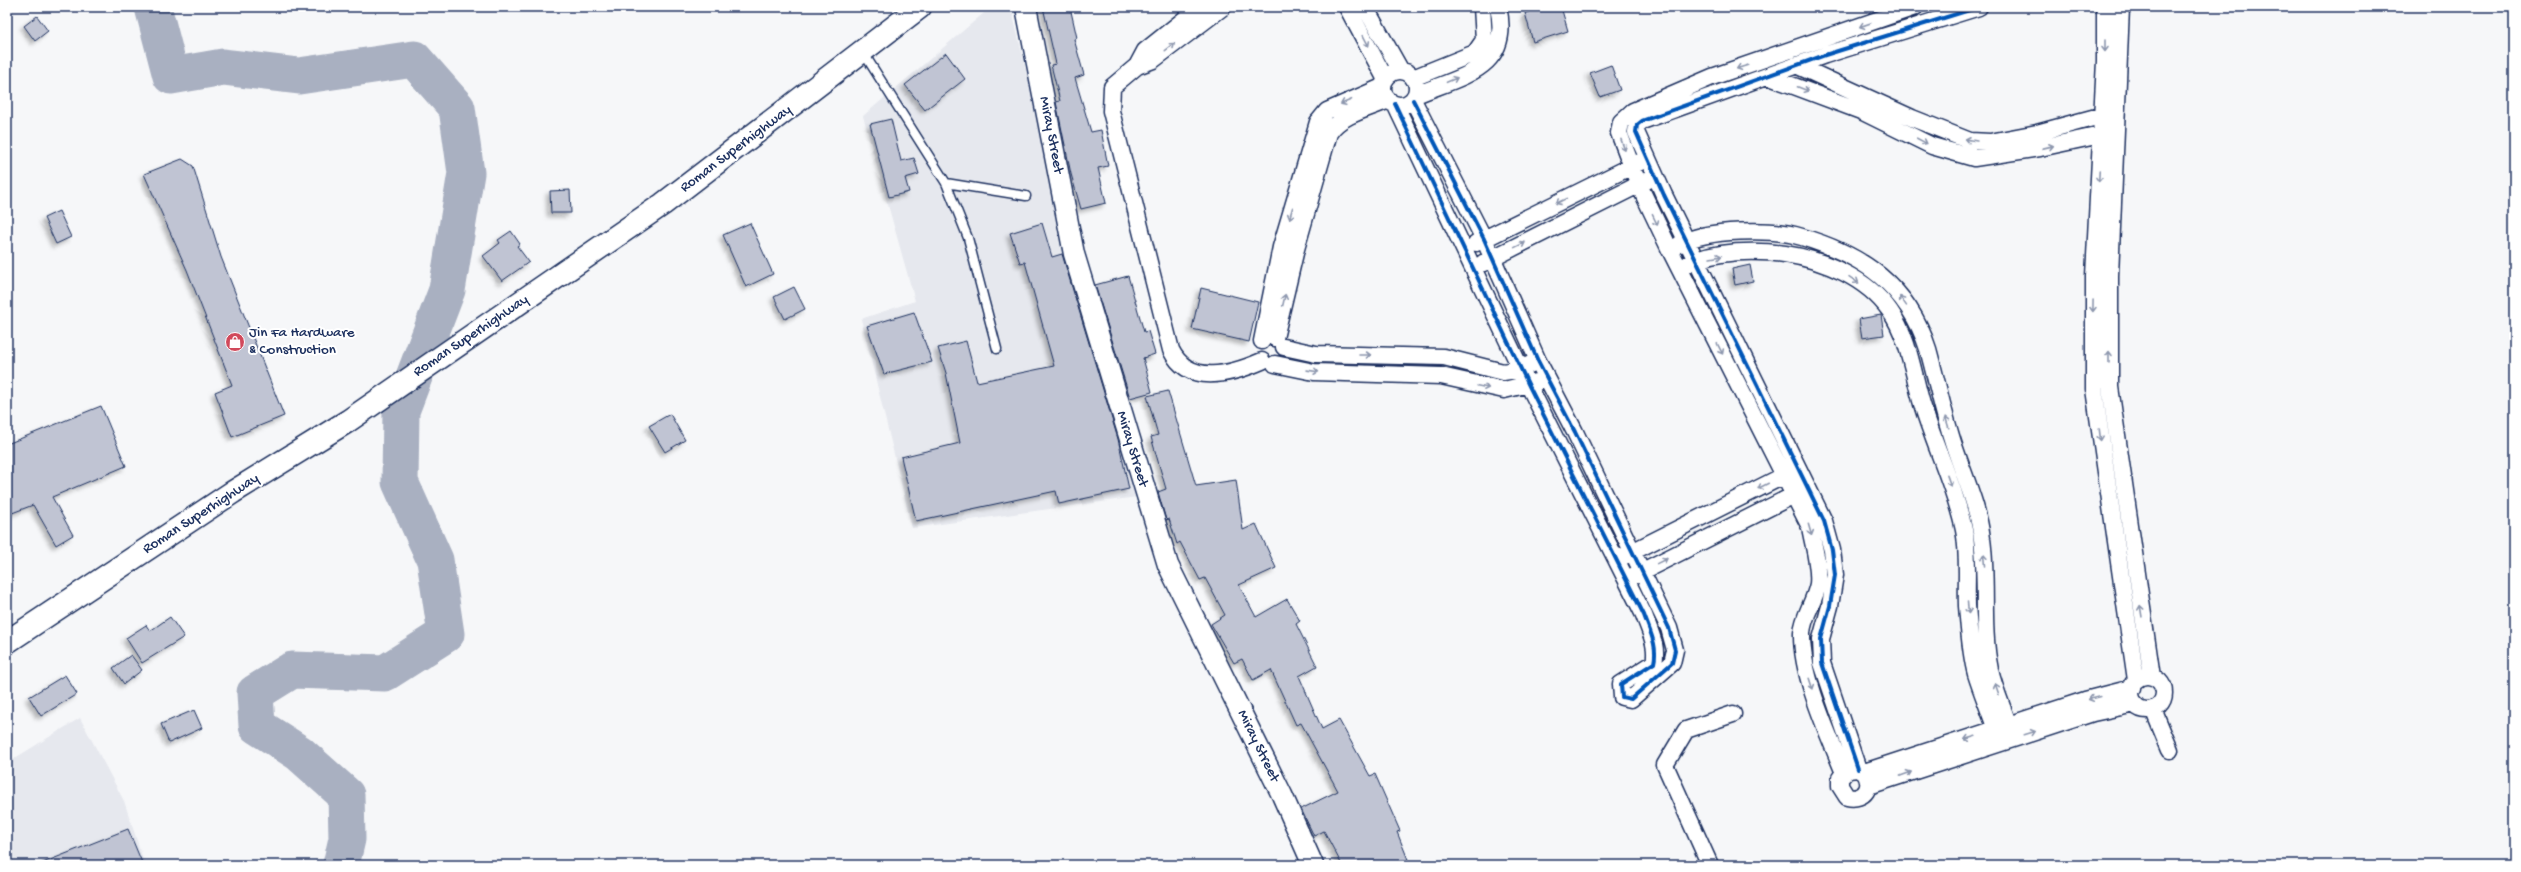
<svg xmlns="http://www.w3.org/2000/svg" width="2521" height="872" font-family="'Gochi Hand',sans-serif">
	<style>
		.built { fill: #e6e8ee }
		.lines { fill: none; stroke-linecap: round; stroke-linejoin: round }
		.river { stroke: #a9b0c1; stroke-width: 37 }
		.building { fill: #c0c4d3; stroke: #1b2f5e; filter: url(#shadow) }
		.service-casing { stroke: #1b2f5e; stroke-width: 11 }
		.minor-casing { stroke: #1b2f5e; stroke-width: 19 }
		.tertiary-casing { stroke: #1b2f5e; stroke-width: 23 }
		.primary-casing { stroke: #1b2f5e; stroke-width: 25 }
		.service { stroke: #fff; stroke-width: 8 }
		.minor { stroke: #fff; stroke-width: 16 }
		.tertiary { stroke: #fff; stroke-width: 20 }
		.primary { stroke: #fff; stroke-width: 22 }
		.cycleway-casing { stroke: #fff; stroke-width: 6 }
		.cycleway { stroke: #0057b8; stroke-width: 4 }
		.oneway { stroke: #8d97ae }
		.labels { text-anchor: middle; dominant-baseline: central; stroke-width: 4; stroke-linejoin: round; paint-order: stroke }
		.street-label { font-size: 15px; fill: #1b2f5e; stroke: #fff }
		.poi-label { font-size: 15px; fill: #1b2f5e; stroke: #fff; text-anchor: start }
	</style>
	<defs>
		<filter id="shadow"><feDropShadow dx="-3.5" dy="3.5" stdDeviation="2" flood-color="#0004"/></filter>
	</defs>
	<rect width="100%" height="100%" fill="#f6f7f9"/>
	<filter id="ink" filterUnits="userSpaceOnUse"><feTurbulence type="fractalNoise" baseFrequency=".025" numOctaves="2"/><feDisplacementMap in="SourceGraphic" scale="8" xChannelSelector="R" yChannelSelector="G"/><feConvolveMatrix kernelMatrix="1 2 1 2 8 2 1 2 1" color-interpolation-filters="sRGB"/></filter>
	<g filter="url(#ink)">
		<path class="built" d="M991 7H1011L1070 253 1137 497 912 528 861 319 915 301 863 116Z
			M80 718 124 801 145 865H7V763Z"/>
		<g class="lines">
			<path class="river" d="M153 7 171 76 223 67 299 76 414 59 457 108 466 173 447 290 401 411 400 482 435 560 446 634 385 673 292 670 255 693 257 726 299 753 346 795 347 839 341 865"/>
		</g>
		<path class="building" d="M1043 7H1070L1077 38 1074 39 1084 75 1075 78 1091 132 1101 130 1108 166 1098 168 1106 203 1081 209 1071 174 1056 102 1060 101 1051 65 1056 64Z
			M1544 7H1561L1568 31 1533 42 1525 13Z
			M37 16 48 31 35 41 24 26Z
			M946 53 965 79 925 110 905 85Z
			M1611 65 1620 90 1600 97 1590 73Z
			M891 119 901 161 914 158 919 174 905 178 909 192 889 197 870 124Z
			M182 159 193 166 221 257 284 416 232 437 215 392 232 385 187 270 144 174Z
			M570 190 571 213H551L550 191Z
			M59 211 71 237 56 244 44 218Z
			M750 223 773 274 746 287 723 235Z
			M1042 223 1052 257 1062 254 1118 439 1129 489 1059 504 1056 491 916 521 901 457 960 443 946 373 938 348 966 341 977 382 1054 366 1025 262 1020 263 1010 233Z
			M511 231 520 244 517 246 529 262 502 281 483 256 500 243 498 240Z
			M1750 265 1753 281 1735 285 1732 269Z
			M1128 276 1144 332 1148 331 1155 354 1143 358 1152 392 1130 398 1095 285Z
			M794 287 805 309 785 319 774 297Z
			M1201 288 1258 302 1249 342 1192 329Z
			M914 312 932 362 884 374 867 326Z
			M1881 315 1884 335 1862 338 1859 319Z
			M1168 391 1196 486 1236 480 1243 530 1256 524 1276 568 1239 585 1256 617 1287 599 1300 621 1296 624 1317 666 1299 676 1322 729 1339 720 1370 776 1375 774 1400 831 1397 832 1409 862 1400 865H1342L1324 831 1314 836 1301 809 1338 791 1301 723 1296 725 1271 670 1253 680 1242 659 1234 663 1211 624 1225 615 1205 578 1200 580 1180 542 1177 544 1169 519 1166 520 1158 492 1166 489 1151 437 1158 435 1147 396Z
			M101 406 126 466 52 497 73 535 56 545 33 505 7 515V444Z
			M670 414 685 440 665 452 649 426Z
			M170 617 184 637 142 663 126 638 146 625 150 631Z
			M131 655 142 670 124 684 113 668Z
			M65 675 77 694 41 716 29 697Z
			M194 710 202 728 169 743 161 724Z
			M128 829 143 865H40V864Z"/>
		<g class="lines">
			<g class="service-casing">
				<path id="service" d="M863 52 946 183 968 238 997 349
					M946 183 1026 196"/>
			</g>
			<g class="minor-casing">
				<path id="minor" d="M1223 7 1153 60 1137 66 1112 87 1111 111 1171 350C1189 387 1232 374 1262 361
					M1347 7 1385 78
					M1365 7 1401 71
					M2105 7V61L2094 276V389L2136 680
					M2121 7 2110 276V387L2152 677
					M1796 65 1912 118 1970 141 1990 142 2037 133 2111 113
					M1137 66 1145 51 1200 7
					M1383 88a17 17 0 1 1 34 0a17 17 0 1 1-34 0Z
					M1767 76 1861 111 1932 146 1974 158 2040 148 2110 133
					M1413 78 1475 53 1484 40 1482 7
					M1416 95C1461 76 1513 69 1498 7
					M1395 104 1529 386 1644 615C1650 632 1658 646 1654 663L1621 684 1622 697 1631 699 1672 663 1675 650 1669 628 1575 432 1538 361 1484 239 1413 100
					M1476 243 1640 162
					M1680 244C1706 229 1773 228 1802 237 1863 255 1908 286 1928 349 1936 378 1942 407 1951 436 1961 470 1978 503 1982 539 1988 582 1981 627 1990 670 1994 689 2003 708 2009 726
					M1483 263 1648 180
					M1688 264C1715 250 1757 250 1785 254 1824 260 1867 278 1890 311 1909 338 1913 374 1922 404 1935 447 1955 487 1964 530 1969 554 1966 581 1967 606 1969 628 1970 652 1976 674 1982 693 1990 712 1996 730
					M1275 338 1296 249 1329 133C1340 115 1370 108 1389 100
					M1262 341 1281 247 1318 122 1327 111 1382 87
					M1284 347 1316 354 1444 357 1503 372 1521 369 1531 364
					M1275 364 1314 372 1441 376 1504 390 1537 382
					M1624 556 1793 471
					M1633 576 1802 491
					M2130 693a17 17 0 1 1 34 0a17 17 0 1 1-34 0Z
					M2153 709 2170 750
					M1858 769 1822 663 1821 639 1830 606 1835 575 1832 550 1824 521 1664 195 1636 132 1637 125 1642 121 1825 55 1979 7
					M1864 772C1874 786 1865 801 1847 797L1840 786V778L1848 770 1858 769 1864 772 2085 700 2132 688
					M1844 773C1828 733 1801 676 1802 633 1803 616 1815 601 1818 584 1820 566 1813 545 1810 527L1670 250 1639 185 1619 133 1621 122 1633 111 1712 77 1915 7
					M1869 786 2093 713 2135 704
					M1710 865 1665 765 1686 730 1733 714"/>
			</g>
			<g class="tertiary-casing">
				<path id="tertiary" d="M1026 7 1074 254 1168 565 1282 795 1313 865"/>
			</g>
			<g class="primary-casing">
				<path id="primary" d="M7 642 233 492 348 421 663 204 920 7"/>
			</g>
			<use href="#service" class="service"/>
			<use href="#minor" class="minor"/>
			<use href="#tertiary" class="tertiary"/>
			<use href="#primary" class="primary"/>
			<g class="cycleway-casing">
				<path id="cycleway" d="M1395 104 1529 386 1644 615C1650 632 1658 646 1654 663L1621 684 1622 697 1631 699 1672 663 1675 650 1669 628 1575 432 1538 361 1484 239 1413 100
					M1858 769 1822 663 1821 639 1830 606 1835 575 1832 550 1824 521 1664 195 1636 132 1637 125 1642 121 1825 55 1979 7"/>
			</g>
			<use href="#cycleway" class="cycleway"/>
		</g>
		<defs><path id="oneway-shaft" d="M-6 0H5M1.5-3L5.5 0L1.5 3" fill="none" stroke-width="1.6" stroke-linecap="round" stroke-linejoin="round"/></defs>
		<g class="oneway">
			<use href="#oneway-shaft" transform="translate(1865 25) rotate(161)"/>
			<use href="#oneway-shaft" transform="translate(1366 41) rotate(62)"/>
			<use href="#oneway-shaft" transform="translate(2105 46) rotate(90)"/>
			<use href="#oneway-shaft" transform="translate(1170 47) rotate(-38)"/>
			<use href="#oneway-shaft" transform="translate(1742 67) rotate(162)"/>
			<use href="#oneway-shaft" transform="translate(1452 80) rotate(-23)"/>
			<use href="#oneway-shaft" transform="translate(1803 89) rotate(21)"/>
			<use href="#oneway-shaft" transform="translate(1346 102) rotate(157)"/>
			<use href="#oneway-shaft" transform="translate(1971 140) rotate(-170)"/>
			<use href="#oneway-shaft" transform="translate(1922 141) rotate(28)"/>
			<use href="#oneway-shaft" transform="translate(1623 145) rotate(70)"/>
			<use href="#oneway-shaft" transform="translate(2048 147) rotate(-13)"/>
			<use href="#oneway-shaft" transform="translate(2099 176) rotate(93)"/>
			<use href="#oneway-shaft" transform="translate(1561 201) rotate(154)"/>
			<use href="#oneway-shaft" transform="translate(1291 213) rotate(106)"/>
			<use href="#oneway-shaft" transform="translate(1655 220) rotate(64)"/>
			<use href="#oneway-shaft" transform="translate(1520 245) rotate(-26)"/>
			<use href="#oneway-shaft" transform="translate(1716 257) rotate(-10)"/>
			<use href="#oneway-shaft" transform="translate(1854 280) rotate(34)"/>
			<use href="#oneway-shaft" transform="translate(1284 300) rotate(-77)"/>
			<use href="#oneway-shaft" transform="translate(1903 301) rotate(-125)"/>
			<use href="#oneway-shaft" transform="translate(2093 306) rotate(91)"/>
			<use href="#oneway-shaft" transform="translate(1720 349) rotate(63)"/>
			<use href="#oneway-shaft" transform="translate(1365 355)"/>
			<use href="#oneway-shaft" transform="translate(2109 357) rotate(-90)"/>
			<use href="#oneway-shaft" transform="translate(1313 371) rotate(8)"/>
			<use href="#oneway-shaft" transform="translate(1483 387) rotate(12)"/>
			<use href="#oneway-shaft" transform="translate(1947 422) rotate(-107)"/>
			<use href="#oneway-shaft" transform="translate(2100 435) rotate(83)"/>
			<use href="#oneway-shaft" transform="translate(1949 481) rotate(70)"/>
			<use href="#oneway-shaft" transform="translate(1763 486) rotate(153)"/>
			<use href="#oneway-shaft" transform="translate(1810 530) rotate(74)"/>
			<use href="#oneway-shaft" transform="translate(1984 560) rotate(-95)"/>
			<use href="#oneway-shaft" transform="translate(1662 561) rotate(-26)"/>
			<use href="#oneway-shaft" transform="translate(1968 608) rotate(85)"/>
			<use href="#oneway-shaft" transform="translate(2141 611) rotate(-99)"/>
			<use href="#oneway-shaft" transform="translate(1811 684) rotate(72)"/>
			<use href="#oneway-shaft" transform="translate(1997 689) rotate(-109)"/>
			<use href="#oneway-shaft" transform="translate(2094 698) rotate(165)"/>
			<use href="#oneway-shaft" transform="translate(2030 733) rotate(-17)"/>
			<use href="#oneway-shaft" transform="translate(1970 738) rotate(164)"/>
			<use href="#oneway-shaft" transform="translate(1906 774) rotate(-20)"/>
		</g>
	</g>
	<defs>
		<g id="shop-disc" transform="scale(1)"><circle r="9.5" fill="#d1495b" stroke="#fff"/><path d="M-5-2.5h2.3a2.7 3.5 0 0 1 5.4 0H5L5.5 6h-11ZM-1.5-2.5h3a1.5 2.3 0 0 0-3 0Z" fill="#fff"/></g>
	</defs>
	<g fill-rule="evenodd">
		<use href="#shop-disc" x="235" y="342"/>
	</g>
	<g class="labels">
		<g class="street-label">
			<text transform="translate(1051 135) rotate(79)">Miray Street</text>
			<text transform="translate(736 149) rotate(-37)">Roman Superhighway</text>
			<text transform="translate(471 336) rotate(-34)">Roman Superhighway</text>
			<text transform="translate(1132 449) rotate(73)">Miray Street</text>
			<text transform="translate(201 514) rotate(-33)">Roman Superhighway</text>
			<text transform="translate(1258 746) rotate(64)">Miray Street</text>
		</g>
		<g class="poi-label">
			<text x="249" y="333">Jin Fa Hardware<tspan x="249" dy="17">&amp; Construction</tspan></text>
		</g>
	</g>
	<rect width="2521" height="872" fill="none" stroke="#fff" stroke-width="24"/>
	<rect x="12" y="12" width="2497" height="848" fill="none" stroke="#1b2f5e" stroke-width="1.5" filter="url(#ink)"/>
</svg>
